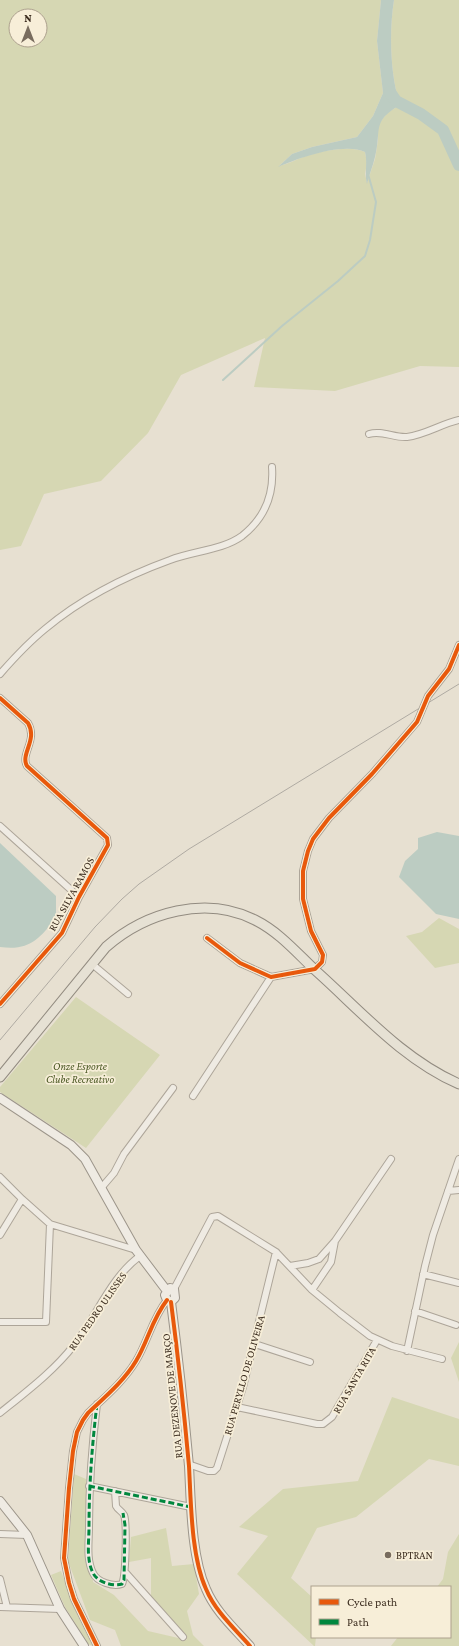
<svg xmlns="http://www.w3.org/2000/svg" width="459" height="1646" font-family="'Crimson Pro',serif">
	<style>
		.green { fill: #d6d7b3; fill-rule: evenodd }
		.water { fill: #bcccc2 }
		.lines { fill: none; stroke-linecap: round; stroke-linejoin: round }
		.stream { stroke: #bcccc2; stroke-width: 2 }
		.river { stroke: #bcccc2; stroke-width: 12 }
		.street-casing { stroke: #ada599; stroke-width: 8 }
		.secondary-casing { stroke: #9c958a; stroke-width: 10 }
		.primary-casing { stroke: #928b80; stroke-width: 11 }
		.street { stroke: #efebe3; stroke-width: 6 }
		.secondary { stroke: #efebe3; stroke-width: 8 }
		.primary { stroke: #e6e1d4; stroke-width: 9 }
		.tram { stroke: #afaaa2; stroke-width: 1 }
		.quiet { stroke: #00873e; stroke-width: 3; stroke-dasharray: 6 3; stroke-linecap: butt }
		.cycleway-casing { stroke: #f7eed8; stroke-width: 6 }
		.cycleway { stroke: #e8590c; stroke-width: 4 }
		.poi-dot { fill: #786c5e; stroke: #f7eed8; stroke-width: 1.5 }
		.labels { text-anchor: middle; dominant-baseline: central; stroke-width: 3.5; stroke-linejoin: round; paint-order: stroke }
		.street-label { font-size: 11px; fill: #3d2e20; stroke: #f7eed8 }
		.park-label { font-size: 11px; font-style: italic; fill: #4d5a26; stroke: #f7eed8 }
		.poi-label { font-size: 11px; fill: #3d2e20; stroke: #f7eed8; text-anchor: start }
	</style>
	<rect width="100%" height="100%" fill="#e7e0d1"/>
	<path class="green" d="M0 0H381L377 41 383 93 373 116 357 137 312 147 292 154 279 166C288 164 297 159 306 156 321 151 350 145 365 152L367 163 365 174 367 183 375 159 378 140V125L387 113 400 105C390 75 389 31 394 0H459V367L420 366 335 391 254 387 265 338 181 375 148 433 101 481 44 494 21 546 0 550ZM16 16H40V40H16Z
		M439 918 459 929V963L435 968 406 936 422 932Z
		M76 997 160 1055 86 1148 0 1092V1087Z
		M459 1342V1382L451 1358Z
		M392 1397 459 1419V1466L429 1459 356 1517 317 1528 291 1578 312 1597V1637H316L315 1646H314L237 1574 268 1536 239 1527 283 1489 358 1481Z
		M74 1474 86 1479 93 1582 114 1595 148 1631 187 1640 151 1597V1558L129 1562 131 1537 166 1528 172 1566 194 1564 199 1594 187 1611 193 1635 204 1646H121L115 1630 90 1620 68 1561Z
		M459 1534V1646H391L398 1637H450V1587H437L443 1579 448 1552Z
		M61 1571 77 1614 93 1646 88 1644 65 1607 51 1575Z"/>
	<path class="water" d="M381 0H394C389 31 390 75 400 105 371 122 382 129 375 157 373 166 369 175 367 184 364 172 368 165 365 152 343 142 299 158 278 167L292 154 312 147 357 137 373 116 383 93 377 41Z
		M437 832 459 836V919L436 914 399 877 405 861 418 849V838Z
		M0 843 56 896V919C38 939 30 951 0 947Z"/>
	<g class="lines">
		<path class="stream" d="M223 380 282 326 338 281 365 256 370 240 376 202 368 174"/>
		<path class="river" d="M390 92 396 101 421 114 443 130 459 165"/>
		<g class="street-casing">
			<path id="street" d="M369 434C382 430 394 438 407 437 425 435 441 424 459 420
				M0 674C14 658 29 642 45 629 82 598 126 576 170 560 193 551 223 550 242 536 265 518 274 495 272 467
				M0 698 28 723C38 740 20 754 27 766L107 838 108 845 79 897 62 933 0 1004
				M0 826 79 897
				M207 938 240 963 271 977 315 969 322 962 323 955 311 931 303 899V871L308 851 313 839 329 818 372 774 417 722 428 696 449 669 459 645
				M92 964 128 994
				M193 1096 271 977
				M0 1177 22 1199 50 1224 136 1250
				M102 1187 114 1173 124 1154 173 1088
				M448 1191 459 1190
				M0 1235 22 1199
				M290 1266 308 1263 319 1259 335 1241 391 1159
				M423 1274 459 1283
				M174 1289 212 1217 218 1216 276 1252 312 1290 340 1313 370 1336 392 1346 442 1359
				M312 1290 331 1262 335 1241
				M415 1311 456 1325
				M0 1322H46L50 1224
				M255 1344 310 1362
				M407 1351 425 1266 433 1235 459 1159
				M97 1404C92 1445 89 1486 89 1527 89 1542 86 1559 93 1573 97 1582 113 1587 122 1584 126 1576 127 1523 124 1515 122 1511 118 1510 116 1506L115 1491
				M237 1407 317 1424H323L332 1417 377 1340
				M0 1413C26 1392 54 1371 74 1345 97 1316 110 1278 140 1256
				M188 1464 208 1471H214L217 1468 243 1387 276 1252
				M89 1486 191 1507
				M0 1534 27 1535
				M125 1572 183 1637
				M0 1579 7 1607
				M0 1607 60 1609
				M97 1646 74 1599 69 1583 64 1558 69 1488 73 1451 77 1432 83 1420 88 1413C105 1397 124 1381 136 1361 148 1341 152 1319 167 1300"/>
		</g>
		<g class="secondary-casing">
			<path id="secondary" d="M0 1098 71 1145 85 1159 136 1250 167 1291
				M170 1288 174 1289 175 1298 171 1302 167 1300 165 1295Z
				M171 1302C178 1356 184 1411 189 1466 191 1502 191 1556 206 1589 215 1611 234 1628 250 1646
				M0 1501 27 1535 60 1609 84 1646"/>
		</g>
		<g class="primary-casing">
			<path id="primary" d="M0 1077 106 947C146 912 206 895 255 920 279 932 296 952 315 970 361 1011 402 1059 459 1084"/>
		</g>
		<use href="#street" class="street"/>
		<use href="#secondary" class="secondary"/>
		<use href="#primary" class="primary"/>
		<path class="tram" d="M0 1040 95 927 122 899 139 884 189 849 459 684"/>
		<path class="quiet" d="M97 1404C92 1445 89 1486 89 1527 89 1542 86 1559 93 1573 97 1582 113 1587 122 1584L124 1580 125 1525 123 1513
			M89 1486 191 1507"/>
		<g class="cycleway-casing">
			<path id="cycleway" d="M0 698 28 723C38 740 20 754 27 766L107 838 108 845 79 897 62 933 0 1004
				M207 938 240 963 271 977 315 969 322 962 323 955 311 931 303 899V871L308 851 313 839 329 818 372 774 417 722 428 696 449 669 459 645
				M171 1302C178 1356 184 1411 189 1466 191 1502 191 1556 206 1589 215 1611 234 1628 250 1646
				M97 1646 74 1599 69 1583 64 1558 69 1488 73 1451 77 1432 83 1420 88 1413C105 1397 124 1381 136 1361 148 1341 152 1319 167 1300"/>
		</g>
		<use href="#cycleway" class="cycleway"/>
	</g>
	<circle class="poi-dot" cx="388" cy="1555" r="4"/>
	<g class="labels">
		<g class="street-label">
			<text transform="translate(71 894) rotate(-61)">RUA SILVA RAMOS</text>
			<text transform="translate(97 1311) rotate(-55)">RUA PEDRO ULISSES</text>
			<text transform="translate(244 1375) rotate(-74)">RUA PERYLLO DE OLIVEIRA</text>
			<text transform="translate(354 1380) rotate(-60)">RUA SANTA RITA</text>
			<text transform="translate(172 1396) rotate(-96)">RUA DEZENOVE DE MARÇO</text>
		</g>
		<g class="park-label">
			<text x="80" y="1066">Onze Esporte<tspan x="80" dy="13">Clube Recreativo</tspan></text>
		</g>
		<g class="poi-label">
			<text x="396" y="1555">BPTRAN</text>
		</g>
	</g>
	<rect x="311" y="1586" width="140" height="52" fill="#f7eed8" stroke="#ada18e"/>
	<rect x="319" y="1599" width="20" height="6" fill="#e8590c" stroke="#ada18e"/>
	<text x="347" y="1606" font-size="12" fill="#3d2e20">Cycle path</text>
	<rect x="319" y="1619" width="20" height="6" fill="#00873e" stroke="#ada18e"/>
	<text x="347" y="1626" font-size="12" fill="#3d2e20">Path</text>
	<g transform="translate(28 28)"><circle r="19" fill="#f7eed8" stroke="#ada18e"/>
	<path d="M0-3L7 15L0 10L-7 15Z" fill="#786c5e"/>
	<text y="-6" font-size="11" font-weight="bold" text-anchor="middle" fill="#3d2e20">N</text>
	</g>
</svg>
